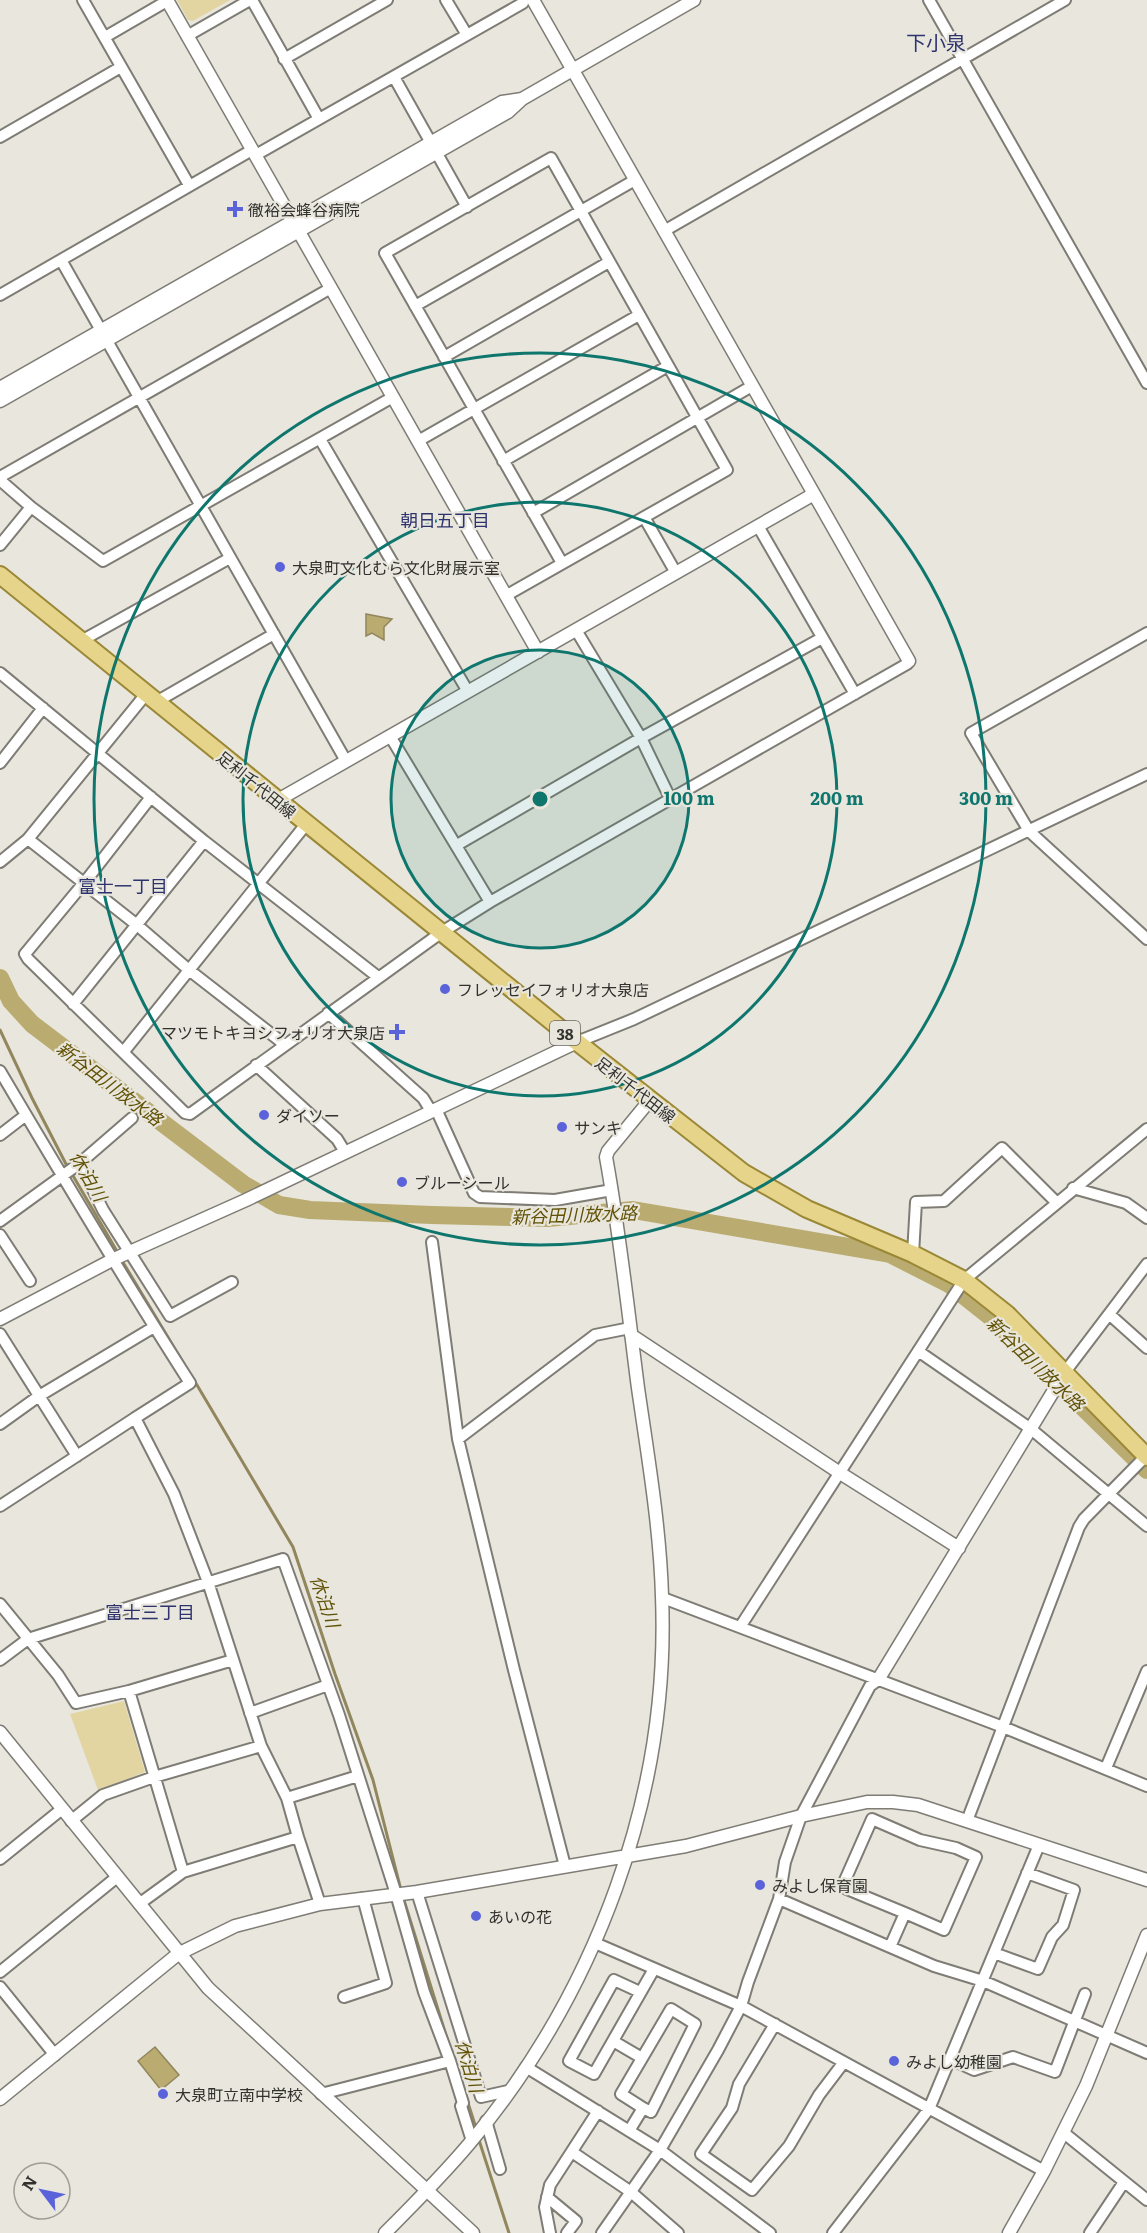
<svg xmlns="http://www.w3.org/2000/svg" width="1147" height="2233" font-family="Literata,'Noto Sans JP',serif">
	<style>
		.green { fill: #e2d5a2 }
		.water { fill: #baab70; stroke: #91865c; stroke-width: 1.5 }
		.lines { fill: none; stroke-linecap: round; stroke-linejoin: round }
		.stream { stroke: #91865c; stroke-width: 3 }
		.river { stroke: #baab70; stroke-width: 18 }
		.minor-casing { stroke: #7e7c74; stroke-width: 14 }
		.tertiary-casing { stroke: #7e7c74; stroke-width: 15 }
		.primary-casing { stroke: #9b8836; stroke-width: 20 }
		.minor { stroke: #fff; stroke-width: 10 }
		.tertiary { stroke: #fff; stroke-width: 12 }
		.primary { stroke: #e5d489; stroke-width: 16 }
		.ring { fill: none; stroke: #0f766e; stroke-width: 3 }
		.poi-dot { fill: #5b63db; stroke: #e8e6dd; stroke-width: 2 }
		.labels { text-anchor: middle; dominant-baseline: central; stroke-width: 4.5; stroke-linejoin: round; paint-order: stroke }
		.shield { fill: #e8e6dd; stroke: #696762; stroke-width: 1.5 }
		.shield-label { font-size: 15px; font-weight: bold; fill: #32312e }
		.poi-label { font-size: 16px; fill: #32312e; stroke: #e8e6dd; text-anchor: start }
		.street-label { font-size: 16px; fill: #32312e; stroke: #e8e6dd }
		.neighbourhood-label { font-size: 18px; fill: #2e336e; stroke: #e8e6dd }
		.water-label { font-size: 18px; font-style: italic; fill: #625206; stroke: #e8e6dd }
		.quarter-label { font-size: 20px; fill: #2e336e; stroke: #e8e6dd }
		.centre { fill: #0f766e; stroke: #e8e6dd; stroke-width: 3 }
		.ring-label { font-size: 18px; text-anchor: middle; font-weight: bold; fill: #0f766e; stroke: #e8e6dd; stroke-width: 4.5; stroke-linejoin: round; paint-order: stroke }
	</style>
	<rect width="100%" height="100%" fill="#e8e6dd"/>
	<path class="green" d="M177 0H230L193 21 188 20Z
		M124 1701 145 1772 98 1790 70 1714Z"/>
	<path class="water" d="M366 614 392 619 384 627V640L372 633 366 636Z
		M155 2047 179 2075 161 2090 138 2061Z"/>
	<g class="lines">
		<path class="stream" d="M0 1030 32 1098 68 1168
			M72 1174 118 1253
			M121 1259 184 1364
			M194 1380 293 1547 335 1674 373 1780 401 1890
			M403 1897 450 2048
			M468 2103 476 2128
			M478 2137 509 2233"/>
		<path class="river" d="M0 978 11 1001 32 1024 243 1184 279 1205 310 1210 432 1215 548 1218 633 1210 890 1254 949 1284 992 1318 1147 1470"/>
		<g class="minor-casing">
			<path id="minor" d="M83 0 189 185
				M252 0 319 119
				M446 0 467 35
				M929 0 1147 383
				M187 36 250 0
				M105 37 167 1
				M284 59 387 0
				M394 77 467 207
				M0 137 121 67
				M261 152 523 3
				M664 231 1065 0
				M61 260 346 761
				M0 295 252 150
				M415 306 635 180
				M444 357 609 262
				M320 439 467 690
				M418 441 639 315
				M503 461 668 366
				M0 477 331 288
				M0 480 31 507 103 561 393 397
				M533 513 752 386
				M644 517 676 573
				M758 526 855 694
				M0 545 31 507
				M507 595 727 470 551 158 385 253 562 563
				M576 630 641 738 670 798
				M1147 633 971 733 1029 831 1147 939
				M81 641 230 558
				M0 673 204 841 378 977
				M146 694 28 839 137 925 189 970 279 1040 283 1045
				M156 702 274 634
				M390 736 490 902
				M0 763 43 708
				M151 797 88 878 25 954 28 959 185 1113 190 1114 442 932 490 902 907 664 909 661
				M457 845 641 738 822 638
				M0 862 28 839
				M73 1004 204 841
				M328 1013 423 1098 431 1111
				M577 1042 634 1019 1147 774
				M125 1050 307 823
				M256 1065 337 1139 345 1152
				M0 1071C62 1176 124 1280 190 1383L135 1418
				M436 1109 474 1193 480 1197 555 1200 612 1190
				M0 1135 26 1115
				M80 1163 103 1210 170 1316 232 1282
				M1073 1188 1126 1203 1147 1218
				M0 1221 80 1163 132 1118
				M0 1235 30 1281
				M432 1242 458 1439 514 1670 565 1866
				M913 1254 916 1202 944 1201 1002 1148 1056 1202
				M1109 1314 1147 1348
				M0 1334 77 1456
				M918 1351 1031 1429 1147 1526
				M1065 1372 1147 1264
				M0 1424 39 1396 154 1327
				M458 1439 595 1335 630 1328
				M0 1506 135 1418 174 1494 208 1582 261 1746 287 1798 298 1837 320 1904
				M663 1598 1003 1727 1147 1786
				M0 1604 58 1675 76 1703 129 1691 233 1660
				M740 1627 964 1280 1147 1129
				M0 1660 28 1639 283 1559 339 1715 396 1894 424 1992 450 2061 463 2103 461 2106 472 2141
				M129 1691 183 1872
				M250 1713 328 1685
				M1106 1768 1147 1671
				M287 1798 358 1776
				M71 1821 103 1795 154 1777 261 1746
				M967 1821 1079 1527 1084 1519 1146 1456
				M0 1859 62 1809
				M417 1892 481 2097 508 2091
				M779 1899 934 1966 983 1981 1147 2053
				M139 1904 183 1872 298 1837
				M595 1943 741 2006 1044 2171
				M890 1947 905 1913 842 1887 872 1819 920 1840 956 1848 976 1857 944 1930 905 1913
				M994 1953 1038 1969 1052 1937 1063 1925 1074 1890 1027 1873
				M0 1972 117 1877
				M0 1987 55 2055
				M640 1992 614 1980 569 2061 594 2074 654 1969
				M344 1997 386 1983 363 1898
				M775 2024 739 2084 732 2108 701 2154 752 2190 789 2146 819 2095 844 2062
				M613 2041 642 2058
				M950 2059 974 2070 1013 2057 1055 2072 1085 1994
				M526 2067 660 2150 770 2233
				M321 2094 450 2061
				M486 2121 500 2169
				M629 2131 643 2108 621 2094 671 2009 695 2024 651 2112 643 2108
				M1064 2133 1147 2200
				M572 2152 631 2192 678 2233
				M547 2197 576 2221 567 2233
				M550 2233 545 2207 550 2185 598 2111
				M602 2233 660 2150 718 2050 741 2006 748 1982 779 1899 785 1862 801 1816 870 1686 878 1680
				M833 2233 929 2109 1039 1845
				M1090 2233 1124 2182"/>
		</g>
		<g class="tertiary-casing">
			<path id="tertiary" d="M167 0 538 652
				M533 0 909 661
				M0 388 502 102 522 99
				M0 401 508 112 522 99 694 0
				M278 800 814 494
				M0 1319 114 1259 246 1200 577 1042
				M631 1335 840 1473 959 1548
				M878 1680 1065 1372
				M0 1732 208 1988 473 2233
				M0 2099 178 1954 235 1926 320 1904 417 1892 686 1846 801 1816 867 1802H893L918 1805 1147 1880
				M385 2233C414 2204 443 2175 469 2144 596 1993 670 1795 662 1596 660 1527 648 1457 638 1388 628 1311 620 1234 606 1157L608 1151 650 1100
				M1009 2233 1044 2171 1086 2086 1147 1935"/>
		</g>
		<g class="primary-casing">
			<path id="primary" d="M0 575 577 1042 744 1173 807 1209 913 1254 964 1280 1007 1314 1147 1457"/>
		</g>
		<use href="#minor" class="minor"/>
		<use href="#tertiary" class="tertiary"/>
		<use href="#primary" class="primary"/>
	</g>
	<circle cx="540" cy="799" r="149" fill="#0f766e" fill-opacity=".12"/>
	<g class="ring">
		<circle cx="540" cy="799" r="149"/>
		<circle cx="540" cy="799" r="297"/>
		<circle cx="540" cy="799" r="446"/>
	</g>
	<g class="poi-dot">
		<path d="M232 200h6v6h6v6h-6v6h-6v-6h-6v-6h6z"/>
		<circle cx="280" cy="567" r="6"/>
		<circle cx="445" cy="989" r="6"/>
		<path d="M394 1023h6v6h6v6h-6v6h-6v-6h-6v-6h6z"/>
		<circle cx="264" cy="1115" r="6"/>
		<circle cx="562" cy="1127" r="6"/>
		<circle cx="402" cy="1182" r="6"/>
		<circle cx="760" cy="1885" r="6"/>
		<circle cx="476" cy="1916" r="6"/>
		<circle cx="894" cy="2061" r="6"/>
		<circle cx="163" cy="2094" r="6"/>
	</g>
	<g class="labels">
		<rect class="shield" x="550" y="1021" width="30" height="24" rx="4.5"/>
		<g class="shield-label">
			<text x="565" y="1033">38</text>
		</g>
		<g class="poi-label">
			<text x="248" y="209">徹裕会蜂谷病院</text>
			<text x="292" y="567">大泉町文化むら文化財展示室</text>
			<text x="457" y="989">フレッセイフォリオ大泉店</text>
			<text x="385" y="1032" text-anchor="end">マツモトキヨシフォリオ大泉店</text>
			<text x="276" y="1115">ダイソー</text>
			<text x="574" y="1127">サンキ</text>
			<text x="414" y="1182">ブルーシール</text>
			<text x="772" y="1885">みよし保育園</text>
			<text x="488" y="1916">あいの花</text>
			<text x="906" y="2061">みよし幼稚園</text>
			<text x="175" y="2094">大泉町立南中学校</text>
		</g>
		<g class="street-label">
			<text transform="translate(257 784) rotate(39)">足利千代田線</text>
			<text transform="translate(636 1089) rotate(38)">足利千代田線</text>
		</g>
		<g class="neighbourhood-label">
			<text x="445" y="519">朝日五丁目</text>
			<text x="123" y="885">富士一丁目</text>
			<text x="150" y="1611">富士三丁目</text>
		</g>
		<g class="water-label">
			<text transform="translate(110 1083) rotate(37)">新谷田川放水路</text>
			<text transform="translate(89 1176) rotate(60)">休泊川</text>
			<text transform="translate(574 1214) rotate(-2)">新谷田川放水路</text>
			<text transform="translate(1036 1363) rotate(44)">新谷田川放水路</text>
			<text transform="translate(326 1601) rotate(71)">休泊川</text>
			<text transform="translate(470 2066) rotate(73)">休泊川</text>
		</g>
		<g class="quarter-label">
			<text x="936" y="41">下小泉</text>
		</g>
	</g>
	<circle cx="540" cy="799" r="9" class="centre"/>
	<g class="ring-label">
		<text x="689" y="805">100 m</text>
		<text x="837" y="805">200 m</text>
		<text x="986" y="805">300 m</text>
	</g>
	<g transform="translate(42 2191) rotate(302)"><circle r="28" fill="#e8e6dd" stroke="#9f9e97" stroke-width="1.5"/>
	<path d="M0-4.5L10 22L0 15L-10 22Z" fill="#5b63db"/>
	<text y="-9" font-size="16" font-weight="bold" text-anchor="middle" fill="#32312e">N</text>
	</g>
</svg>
